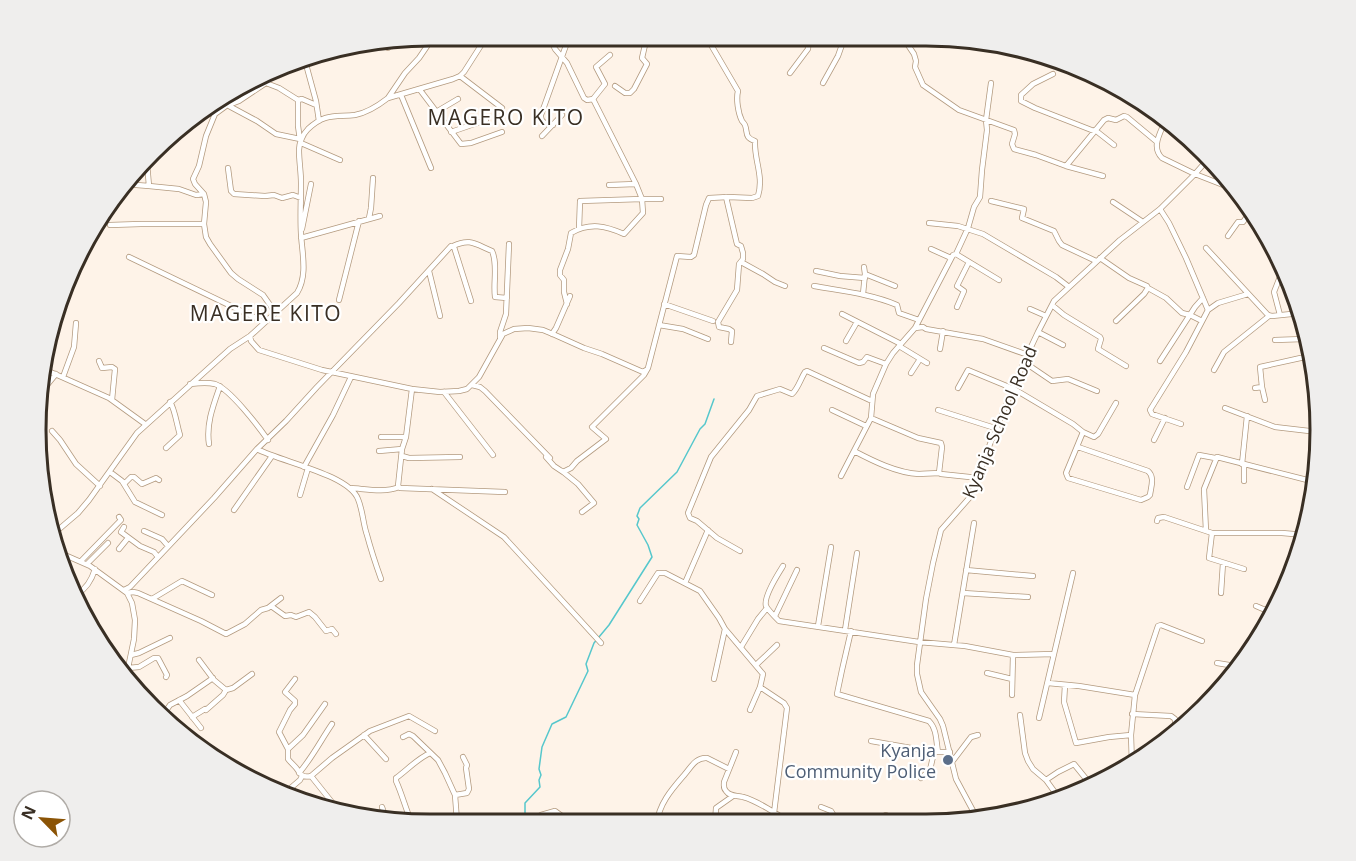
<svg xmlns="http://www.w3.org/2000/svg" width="1356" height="861" font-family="'Open Sans',sans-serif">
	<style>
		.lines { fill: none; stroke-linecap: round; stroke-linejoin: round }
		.stream { stroke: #56c7cc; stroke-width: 1.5 }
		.minor-casing { stroke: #b39a7f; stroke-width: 6 }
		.minor { stroke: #fff; stroke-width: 4.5 }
		.service-dot { fill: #5c6f8a; stroke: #fff; stroke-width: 2 }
		.labels { text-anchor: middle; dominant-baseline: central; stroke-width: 4.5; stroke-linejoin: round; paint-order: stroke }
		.street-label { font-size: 18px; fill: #392f24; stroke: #fff }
		.service-label { font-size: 18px; fill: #4e5e75; stroke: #fff; text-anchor: end }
		.quarter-label { font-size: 21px; letter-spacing: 1.5px; fill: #392f24; stroke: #fff }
		.rim { fill: none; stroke: #392f24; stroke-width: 3 }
	</style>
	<rect width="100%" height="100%" fill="#fef3e8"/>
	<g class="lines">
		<path class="stream" d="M492 822 489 820 488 817 525 814V803L540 787 539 780 541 775 539 769 542 747 552 724 566 717 588 671 586 664 594 643 609 625 652 557 648 545 637 525 639 519 637 516 640 508 677 472 700 429 705 424 714 399"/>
		<g class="minor-casing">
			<path id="minor" d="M549 37 555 49 567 63 584 98 587 100 593 99 605 84 596 67 610 55
				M904 39 914 54 916 61 915 67 923 85 959 110 1014 130 1015 134 1012 144 1014 149 1036 155 1066 166 1104 120 1108 118 1116 120 1124 116 1127 117 1157 142
				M768 43 772 38
				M388 48 389 43
				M304 57 316 101 319 121
				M790 73 808 49 809 38
				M1053 74 1033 84 1021 95V101L1035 108 1094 131
				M460 76 502 108
				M823 83 838 56 844 39
				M615 86 625 93H630L634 89 647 64 642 58 645 45 652 37
				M420 90 461 144 471 143 502 132
				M401 95 431 168
				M388 98 405 73 419 58 434 36
				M298 100V126L300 140
				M210 104 218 112
				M229 106 257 121 276 134 300 139
				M202 112 215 114 206 136 199 166 193 179 195 184 204 194 206 202 204 224 206 237 210 244 231 273 238 279 263 295 275 312
				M436 112 458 99
				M215 114 226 106 239 101 266 83 279 88 298 100 302 99 316 105
				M1166 118C1162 131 1150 146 1162 158L1195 174 1236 190
				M553 125C546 124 540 122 541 115L569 37
				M1095 130 1114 145
				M451 132 486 120
				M542 136 562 115
				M301 143 340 160
				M147 163 149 186 179 189 196 195 204 194
				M1066 166 1103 176
				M228 168 231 191 234 194 265 196 274 195 282 198 293 195 301 198
				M124 184 149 186
				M609 185 636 184
				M726 197 736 240 737 244 741 246 743 253V259L739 264 737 290 718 322 719 327 729 329 732 331 731 342
				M991 201 1024 209 1022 218 1054 231 1059 241 1062 245 1096 261
				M1113 202 1143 222
				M1160 209 1169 223 1186 258 1208 310
				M369 218 371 208 373 178
				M929 223 958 226 983 234 1056 277 1069 287
				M110 225 141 224H204
				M302 229 311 184
				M579 229 580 201 642 199 636 184 593 99
				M1228 236 1238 222H1243L1251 211
				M301 238 380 216
				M453 246C470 238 475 244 492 251 498 264 493 282 495 297L507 298
				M1206 248 1268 315 1272 316 1301 313
				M931 249 951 258
				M956 254 968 228 974 207 980 197 982 170 987 130 986 120 991 83
				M129 257 260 320 263 323
				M1100 258 1129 278 1147 286 1148 288 1144 294 1116 321
				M741 262 763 274 775 282 785 286
				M429 271 440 316
				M816 271 840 276 865 278
				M865 274 895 286
				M814 286C842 291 871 294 897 305L899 313 919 320
				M1148 288 1166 298 1182 313 1190 315 1202 321
				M863 294 865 274 864 267
				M339 300 359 221
				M567 304 564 292V280L560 275V270L568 249 571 233C590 222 606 226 624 234L643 213 642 199H661
				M664 304 713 321
				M1052 305 1064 315 1100 337 1101 339 1098 349 1126 366
				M957 307 964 291 957 286 969 262
				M1030 309 1046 316
				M842 314 901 344
				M1280 315 1274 292 1283 269
				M659 325 683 329 708 339
				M1304 327 1305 357 1317 390
				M915 328 953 255 956 254 999 280
				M1038 332 1063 345
				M552 334 556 328 570 296
				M250 336 251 341 259 350 322 370 412 389 440 392 459 391 467 389 479 377 503 334 514 329 528 328 543 330 555 335 584 348 602 354 643 372 646 370
				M500 338V332L506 314 509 244
				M1275 340 1304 339
				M846 341 857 322
				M899 346 927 363
				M824 348 859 363 863 362 867 357 886 364
				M940 349 943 331
				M99 361 102 368 112 367 115 369 112 400
				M1160 361 1195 307 1203 298
				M1024 362 1052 381 1068 379 1097 391
				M46 370 109 398 145 424
				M1214 370 1224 352 1269 316
				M911 373 920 359
				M63 377 74 347 76 323
				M190 384C198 383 207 382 215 384 230 389 258 426 268 440
				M472 385 480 387 485 391 550 458
				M1262 387 1265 400
				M958 388 968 370 1014 389 1073 424 1083 432 1094 437 1098 434 1116 403
				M1255 388 1262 387 1260 367 1305 357
				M42 391 56 374
				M444 392 493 455
				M1225 408 1275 427 1318 432
				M832 410 866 426
				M938 410 998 429
				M871 418 918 438 941 443 942 447 939 473
				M1181 424 1152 414 1150 410 1186 352 1208 310 1218 303 1248 294
				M52 431 60 440 76 464 100 486
				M381 437H406
				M1154 440 1165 418
				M209 444C206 424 213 406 220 386
				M1078 447 1148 471C1155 477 1151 487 1150 495L1148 497 1141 500 1068 478 1066 473 1083 432
				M166 448 180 435C177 426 175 409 170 402
				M257 449C281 462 348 474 358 499 363 511 363 524 367 535 371 550 376 565 381 579
				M402 449 406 437 412 389
				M379 451 402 449 398 486 400 488 505 492
				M854 451C873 461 897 473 919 474 925 474 932 473 939 473L941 474 979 478
				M402 456 409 458 460 457
				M546 457 554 466 563 472 571 468 577 461 606 439 592 427 644 375 648 368 677 256 691 257 694 255 706 205 709 198 728 197 752 198 758 196C764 176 754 160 755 141 744 137 748 133 745 125 744 123 743 122 742 121 738 113 736 99 738 91L707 38
				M1242 464 1247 416
				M304 467 333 415 351 377
				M562 471 578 484 594 503 582 512
				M110 472 122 481 135 502 162 515
				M841 476 871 418 873 394 886 364 893 353 915 328 923 327 926 329 983 339 1028 355
				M1244 481V464
				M124 484 131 477H134L142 484 156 478 159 480
				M1187 487 1199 455 1215 458
				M351 488C366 489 385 493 399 487
				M432 489 504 537 601 643
				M300 495 308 468
				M234 510 272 456
				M1157 521 1158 518 1164 517 1206 531
				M124 527 121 532 140 546 154 552 158 557
				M144 531 162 539 168 546
				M1212 533 1206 531 1204 489 1217 457 1315 482
				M1212 533H1282L1305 535
				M1212 533 1209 558 1244 569
				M51 536 78 513 89 500 137 433 230 349 250 336 297 293C308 275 302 253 301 234 300 217 301 200 301 183 301 172 299 161 299 150 299 143 303 134 308 129 325 113 335 117 355 115 366 113 379 105 388 98L453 79 460 76 464 72 487 36
				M119 549 128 538
				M740 551 717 538 697 521 690 518 688 513 711 457 749 410 757 396 780 389 792 394C798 389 801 378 805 372L807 371 872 401
				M58 552 90 566 127 593 133 592 138 593 201 621 226 634 245 624 261 610 268 608 281 598
				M81 561 119 522 121 520 119 517
				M87 564 108 543
				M783 566C778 574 763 597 766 606 768 610 775 617 779 621L919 642 965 646 1013 655 1054 654
				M966 570 1033 576
				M685 583 708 530
				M124 590 130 587 147 569 214 498 257 449 286 421 317 387 399 303 451 246 454 247 471 301
				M127 593 132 603 135 620 134 639 128 668 129 678
				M963 593 1028 597
				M1221 593 1223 563
				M77 594C86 589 92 579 95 569
				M152 599 182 581 212 595
				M640 601 658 573H665L700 591 719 618 725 629 763 674 760 687 750 710
				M271 606 285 616 291 615 296 617 309 612 315 617 326 631 332 629 336 634
				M1256 606 1263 609H1269L1273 615
				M775 616 797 570
				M818 626 831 547
				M845 630 857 553
				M851 631 842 670 837 694 929 721C937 729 936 741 938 752
				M954 645 974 523
				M104 647 107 655
				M741 647 758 619 767 608
				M131 655 139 653 170 638
				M199 660 214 680 226 690 233 688 252 674
				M1217 663 1241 667
				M756 665 777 645
				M128 668 139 667 154 658H158L167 675 166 677
				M987 673 1012 679
				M295 679 285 692 295 701V704L290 710 279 732 288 749V759C291 763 295 766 297 769 301 775 303 778 311 776L332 758 370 731 409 716 435 731
				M714 679 725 629
				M1048 683 1079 686 1135 695
				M1065 685 1064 702 1076 743 1109 737 1131 735
				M760 687 784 703 787 708 774 813
				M1012 695 1013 655
				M179 700 201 728
				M206 710 223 695 226 690
				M1132 714 1171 716 1175 719V723
				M163 715 170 705 187 696 213 678
				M1020 715 1025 753 1028 761 1033 769 1046 780 1059 798
				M192 717 205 709
				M1039 718 1073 573
				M364 735 386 759
				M403 737 409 734 413 736 438 760 445 773 455 795 457 821
				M871 741 934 752H950
				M288 749 303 735 325 704
				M736 752 724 782C724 786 723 788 726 791 730 797 737 795 743 797 755 800 780 815 789 823
				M952 762 971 737 978 735
				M1132 765 1131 735 1135 695 1158 626 1161 625 1202 641
				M299 773C312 758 321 740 332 724
				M311 776 339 811
				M921 778 930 770 934 752
				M1046 780 1058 772 1074 764 1087 780
				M455 795 467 793 469 789 466 768 467 765 463 757
				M291 798 286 792 300 780 302 776
				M382 807 387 822
				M821 807 831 811 839 824
				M541 815 555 811 570 822
				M978 820 956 779 943 726 940 719 921 692 917 674V665L926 599 933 563 941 530 971 496 990 444 1024 362 1038 332 1054 301 1120 240 1160 209 1195 174 1209 158
				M411 821C405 807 402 794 396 781V778C407 770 417 759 430 753
				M410 822 418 820 420 822
				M455 822 469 818
				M657 823C659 803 673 788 685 774 691 767 696 757 707 758L729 769
				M715 823 716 808 733 796
				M868 824 886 815 895 820 910 821"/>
		</g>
		<use href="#minor" class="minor"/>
	</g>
	<circle class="service-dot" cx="948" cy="760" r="6"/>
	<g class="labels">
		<g class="street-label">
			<text transform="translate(999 422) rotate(-67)">Kyanja School Road</text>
		</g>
		<g class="service-label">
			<text x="936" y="750">Kyanja<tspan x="936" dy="21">Community Police</tspan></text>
		</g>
		<g class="quarter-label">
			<text x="506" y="117">MAGERO KITO</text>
			<text x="266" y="313">MAGERE KITO</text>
		</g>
	</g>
	<path d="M0 0H1356V861H0ZM430 46H926A384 384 0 0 1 1310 430V430A384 384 0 0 1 926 814H430A384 384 0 0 1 46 430V430A384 384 0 0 1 430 46Z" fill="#efeeed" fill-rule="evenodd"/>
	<path class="rim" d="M430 46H926A384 384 0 0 1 1310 430V430A384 384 0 0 1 926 814H430A384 384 0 0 1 46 430V430A384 384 0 0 1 430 46Z"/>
	<g transform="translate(42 819) rotate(295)"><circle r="28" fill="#ffffff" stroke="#b0aca7" stroke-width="1.5"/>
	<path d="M0-4.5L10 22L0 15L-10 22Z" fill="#8b5406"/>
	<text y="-9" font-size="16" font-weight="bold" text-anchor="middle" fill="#392f24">N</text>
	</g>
</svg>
